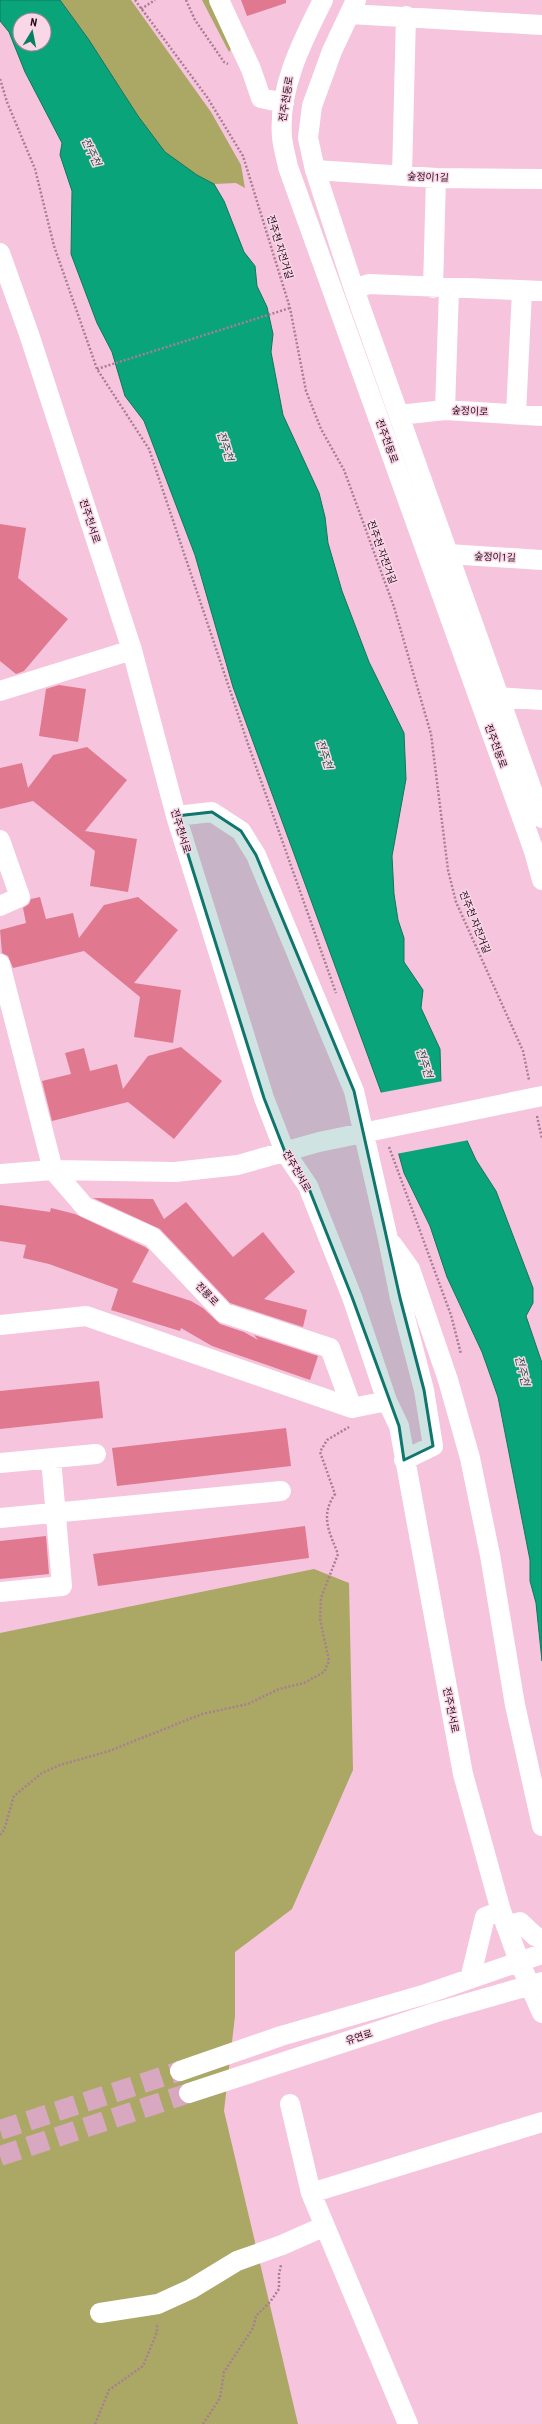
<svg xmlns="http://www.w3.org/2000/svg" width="542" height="2424" font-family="'Roboto Condensed','Noto Sans KR',sans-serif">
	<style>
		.green { fill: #aaa864 }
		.water { fill: #0aa47b; stroke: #12765e; fill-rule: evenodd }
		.pier { fill: #f6c4dd }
		.building { fill: #e07990 }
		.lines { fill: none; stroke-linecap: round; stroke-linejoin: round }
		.minor-tunnel { stroke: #d7a8c0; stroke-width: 20; stroke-dasharray: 20 10; stroke-linecap: butt }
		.path { stroke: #a87e94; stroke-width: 2.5; stroke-dasharray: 2 2; stroke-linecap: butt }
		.minor { stroke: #fff; stroke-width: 20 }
		.marked { fill: #0f766e; fill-opacity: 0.2; stroke: #0f766e; stroke-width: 3; stroke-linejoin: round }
		.labels { text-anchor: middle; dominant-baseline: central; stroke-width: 3; stroke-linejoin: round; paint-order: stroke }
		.street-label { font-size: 10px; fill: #26091a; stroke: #f9d7e7 }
		.water-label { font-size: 11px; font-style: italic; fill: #255846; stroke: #f9d7e7 }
	</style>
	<rect width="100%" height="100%" fill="#f6c4dd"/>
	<path class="green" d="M60 0H131L211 112 241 165 245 188 236 183 214 184 197 175 165 152 138 116 89 40Z
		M202 0H214L233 46 229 52Z
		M314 1569 349 1583 353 1770 292 1909 235 1952V2016L224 2111 298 2424H0V1633Z"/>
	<path class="water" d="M0 0H60L89 40 138 116 165 152 197 175 214 184 224 201 244 252 255 266 257 286 267 307 273 334 271 352 283 415 319 493 325 517 328 543 342 591 369 662 404 733 406 779 392 856 394 894 398 920 404 938V962L423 990 421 1008 440 1049 441 1084 476 1160 496 1191 533 1288V1303L526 1316 542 1363V1661L536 1603 530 1581V1560L498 1397 482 1352 447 1277 430 1226 404 1173 383 1097 233 687 195 555 144 421 125 396 112 352 97 323 71 254 72 191 60 155 62 143 25 72 9 32 0 21ZM20 20H44V44H20Z"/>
	<path class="pier" d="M443 1081 469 1140 396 1154 379 1093Z"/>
	<path class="building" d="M241 0H286V3L247 16Z
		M0 524 26 528 18 578 68 619 24 671 16 674 0 661Z
		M59 685 86 689 78 742 39 736 46 689Z
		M87 747 127 780 85 831 137 839 128 892 90 886 95 851 33 801 0 809V768L22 763 28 788 53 755Z
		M40 897 46 919 73 913 79 938 104 905 138 897 178 930 134 983 181 990 173 1043 134 1037 140 997 84 951 13 968 8 956 2 953 0 930 26 923 23 908 29 904 31 899Z
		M181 1047 222 1081 174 1139 128 1102 52 1121 42 1081 71 1074 65 1053 84 1048 90 1071 117 1064 123 1089 148 1056Z
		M93 1198 153 1199 164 1219 186 1202 233 1257 263 1232 295 1272 264 1299 307 1310 303 1327 230 1303 160 1229Z
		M0 1205 50 1212 51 1208 75 1214 145 1247 149 1250 132 1282 191 1301 203 1308 220 1324 244 1332 258 1340 254 1335 318 1356 310 1380 212 1346 181 1328 180 1331 111 1310 118 1289 49 1264 23 1258 26 1245 0 1241Z
		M99 1381 103 1418 0 1429V1391Z
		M286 1428 291 1466 117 1486 112 1448Z
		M305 1526 309 1558 98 1586 93 1554Z
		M46 1536 49 1574 0 1579V1541Z"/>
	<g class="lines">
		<path class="minor-tunnel" d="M0 2130 180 2071
			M0 2156 189 2093"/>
		<path class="path" d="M135 0 207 97 243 156 290 308 306 391 321 429 344 470 394 607 431 734 448 870 456 902 523 1051 529 1080
			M186 0 195 20 224 62 228 64
			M141 9 155 0
			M0 79 7 102 35 169 54 246 97 369 149 449 248 744 336 993
			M97 369 290 308
			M537 1116 542 1139
			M389 1147 451 1315 461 1354
			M0 1835 4 1830 14 1796 42 1773 60 1765 109 1751 202 1714 248 1704 279 1689 304 1683 324 1672 329 1661 320 1619 321 1598 338 1554C329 1531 320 1516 335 1494L320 1452 327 1440 349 1427
			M95 2424 109 2390 143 2366 157 2332V2323
			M203 2424 220 2398 224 2372 253 2328 256 2316 270 2302 279 2289V2274L281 2265"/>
		<path class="minor" d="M219 0 251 69 261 98 284 103
			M323 0C302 42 278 88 282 137 283 147 286 157 288 167L534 851 542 880
			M356 0 332 51 312 106 308 138 315 170 354 289 542 818
			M350 14 542 25
			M315 170 436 178 542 179
			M402 175 406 16
			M0 253 29 334 132 650 176 816 264 1098 285 1152 308 1186 352 1297 387 1401 399 1426 463 1774 501 1911 519 1961 542 2013
			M433 288 436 178
			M354 289 369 284 542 291
			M445 410 449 289
			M516 414 522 291
			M399 415 445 410 542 416
			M448 554 542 560
			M0 691 132 650
			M498 697 542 700
			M176 816 212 812 241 831 256 855 354 1091 388 1239 400 1298 424 1390 433 1446 404 1460
			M0 840 20 897 0 906
			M0 964 53 1170 85 1207 152 1237 224 1313 330 1348 352 1408
			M0 1174 53 1170 175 1172 238 1165 319 1142 542 1096
			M392 1244 410 1269 448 1380 470 1458 490 1555 515 1705 542 1826
			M0 1325 86 1316 352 1408 387 1401
			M0 1463 96 1454
			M0 1518 281 1491
			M0 1592 62 1586 51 1459
			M506 1926 520 1922 535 1936 542 1939
			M470 1979 485 1917 501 1911
			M180 2071 281 2036 426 1994 542 1954
			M189 2093 437 2012 542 1982
			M290 2104 311 2193 408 2424
			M311 2193 542 2122
			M100 2313 158 2304 191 2289 237 2261 282 2245 325 2226"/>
	</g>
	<path class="marked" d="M212 812 241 831 256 855 354 1091 400 1298 424 1390 433 1446 404 1460 399 1426 352 1297 308 1186 285 1152 264 1098 176 816Z"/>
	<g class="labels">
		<g class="street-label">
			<text transform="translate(286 99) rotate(-81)">전주천동로</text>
			<text transform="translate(428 177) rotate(3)">숲정이1길</text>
			<text transform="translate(280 247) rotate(73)">전주천 자전거길</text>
			<text transform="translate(470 411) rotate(3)">숲정이로</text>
			<text transform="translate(387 441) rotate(70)">전주천동로</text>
			<text transform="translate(90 521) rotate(72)">전주천서로</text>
			<text transform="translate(382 552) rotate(70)">전주천 자전거길</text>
			<text transform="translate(495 557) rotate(3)">숲정이1길</text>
			<text transform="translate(496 746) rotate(70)">전주천동로</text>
			<text transform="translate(181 831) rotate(73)">전주천서로</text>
			<text transform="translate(475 922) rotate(68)">전주천 자전거길</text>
			<text transform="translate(297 1171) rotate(60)">전주천서로</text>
			<text transform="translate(207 1294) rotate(46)">전룡로</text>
			<text transform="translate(451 1710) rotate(79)">전주천서로</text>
			<text transform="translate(359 2037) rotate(-18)">유연로</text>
		</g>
		<g class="water-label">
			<text transform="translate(91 152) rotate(64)">전주천</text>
			<text transform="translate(225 446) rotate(72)">전주천</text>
			<text transform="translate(324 754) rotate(72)">전주천</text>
			<text transform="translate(424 1063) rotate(72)">전주천</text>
			<text transform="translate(522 1371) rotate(76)">전주천</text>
		</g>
	</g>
	<g transform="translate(32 32) rotate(10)"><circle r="19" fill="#f9d7e7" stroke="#a58595"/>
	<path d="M0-3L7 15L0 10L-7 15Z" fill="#03805f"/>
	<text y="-6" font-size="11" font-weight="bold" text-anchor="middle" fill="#26091a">N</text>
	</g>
</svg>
